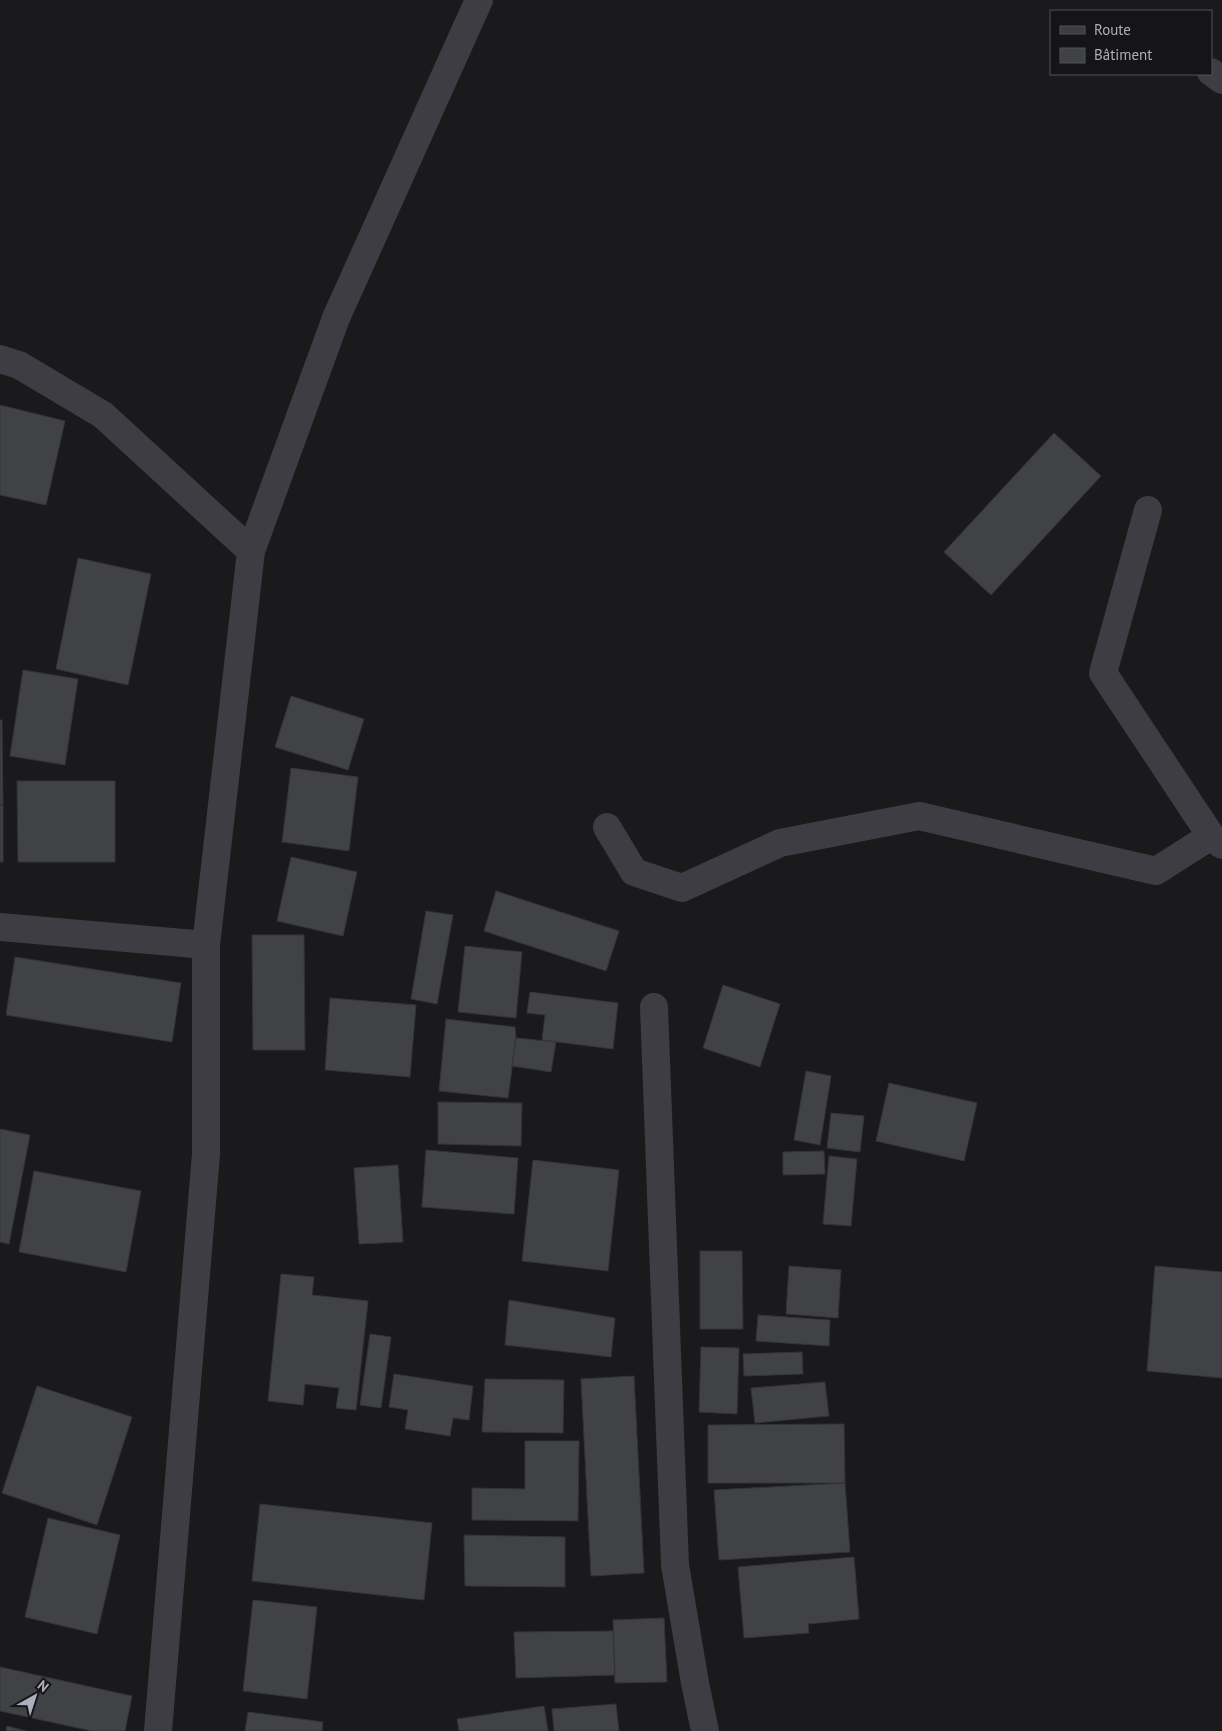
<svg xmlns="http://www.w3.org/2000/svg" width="1222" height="1731" font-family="'PT Sans',sans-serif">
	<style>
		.building { fill: #414246; stroke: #343438 }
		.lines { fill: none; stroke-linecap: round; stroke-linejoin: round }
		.street { stroke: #3d3d43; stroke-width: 28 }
	</style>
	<rect width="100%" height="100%" fill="#1a1a1c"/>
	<path class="building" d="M0 405 65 421 46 505 0 495Z
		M1054 433 1101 476 991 595 944 552Z
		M78 558 151 574 128 685 56 669Z
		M23 670 78 679 65 765 10 756Z
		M291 696 364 719 348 770 275 747Z
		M0 720H2L3 805H0Z
		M291 768 358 777 349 851 282 842Z
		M17 781H115V862H18Z
		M0 805H3V862H0Z
		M291 857 357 872 343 936 277 921Z
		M496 891 619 931 606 971 484 931Z
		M426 911 453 915 437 1004 411 999Z
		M252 935H304L305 1050H253Z
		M465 946 522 952 516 1018 458 1012Z
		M15 957 181 983 172 1042 6 1015Z
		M723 985 780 1004 760 1067 703 1048Z
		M530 992 618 1003 613 1049 542 1040 545 1015 527 1013Z
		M330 998 416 1005 410 1077 325 1070Z
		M446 1019 515 1027 516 1038 508 1098 439 1091Z
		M516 1038 556 1042 551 1072 512 1066Z
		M806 1071 831 1076 820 1145 794 1140Z
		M889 1083 977 1103 964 1161 876 1141Z
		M438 1102 522 1103 521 1146 438 1144Z
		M831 1113 864 1116 860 1152 827 1148Z
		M0 1129 30 1135 9 1244 0 1242Z
		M426 1150 518 1158 514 1214 422 1207Z
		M824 1151 825 1174 783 1175V1152Z
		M829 1156 857 1159 851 1226 823 1224Z
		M533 1160 619 1170 608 1271 522 1261Z
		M398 1165 403 1242 359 1244 354 1168Z
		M34 1171 141 1191 126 1272 19 1252Z
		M700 1251H742L743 1329H700Z
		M789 1266 841 1270 838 1318 786 1314Z
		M1155 1266 1222 1272V1378L1147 1371Z
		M281 1274 314 1277 312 1295 368 1301 356 1410 336 1408 339 1388 305 1384 303 1405 268 1401Z
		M509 1300 615 1318 611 1357 505 1345Z
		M758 1315 830 1320 829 1346 756 1341Z
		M370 1334 391 1337 381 1408 360 1405Z
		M701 1347 739 1348 737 1414 699 1412Z
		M802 1352 803 1374 744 1376 743 1354Z
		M394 1374 473 1386 469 1420 453 1418 450 1436 405 1429 408 1410 389 1407Z
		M634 1376 644 1573 591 1576 581 1379Z
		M485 1379 564 1380 563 1433 482 1432Z
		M825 1382 829 1416 755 1423 751 1388Z
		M37 1386 132 1417 97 1525 2 1493Z
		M844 1424 845 1483H708V1425Z
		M525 1441H579L578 1521 472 1520V1488L525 1489Z
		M845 1483 850 1552 719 1560 714 1490Z
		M260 1504 432 1523 424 1600 252 1581Z
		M48 1518 120 1535 97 1634 25 1617Z
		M464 1535 565 1537V1587L465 1586Z
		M854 1557 859 1619 808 1624 809 1633 744 1638 738 1567Z
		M253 1600 317 1607 307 1699 243 1691Z
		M664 1618 667 1682 615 1683 613 1620Z
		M613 1631 615 1675 516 1678 514 1632Z
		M0 1667 132 1696 125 1731H92L0 1711Z
		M616 1704 619 1731H554L552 1709Z
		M544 1706 548 1731H459L457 1719Z
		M248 1712 323 1722 322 1731H245Z
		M7 1726 26 1731H6Z"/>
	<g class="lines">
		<path class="street" d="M1211 72 1222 80
			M0 359 19 365 103 415 251 551
			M1148 510 1103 673 1211 836 1222 845
			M607 827 634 872 682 888 780 843 919 816 1156 871 1211 836
			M0 927 206 945
			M654 1007 675 1565 695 1683 705 1731
			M158 1731 206 1154V945L251 551 336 318 479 0"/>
	</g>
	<rect x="1050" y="10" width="162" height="65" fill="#151517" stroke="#515359"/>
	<rect x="1060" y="26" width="25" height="8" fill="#3d3d43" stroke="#515359"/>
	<text x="1094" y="35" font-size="15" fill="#acafbb">Route</text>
	<rect x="1060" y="48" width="25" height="15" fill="#414246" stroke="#515359"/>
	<text x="1094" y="60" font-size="15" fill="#acafbb">Bâtiment</text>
	<g transform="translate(35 1696) rotate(39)" stroke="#151517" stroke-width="4" paint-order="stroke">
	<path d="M0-4L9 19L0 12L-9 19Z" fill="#acafbb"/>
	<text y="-8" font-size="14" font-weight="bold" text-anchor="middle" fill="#acafbb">N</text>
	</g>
</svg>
